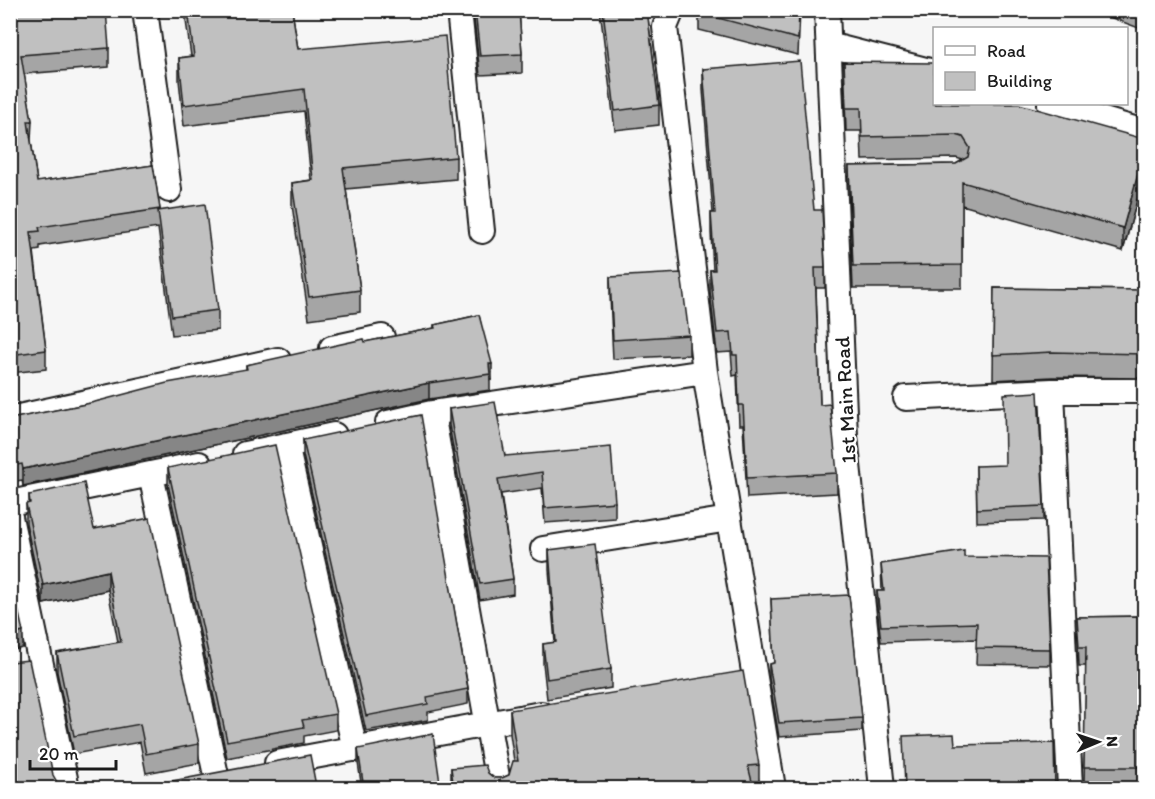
<svg xmlns="http://www.w3.org/2000/svg" width="1155" height="799" font-family="Itim,sans-serif">
	<style>
		.lines { fill: none; stroke-linecap: round; stroke-linejoin: round }
		.minor-casing { stroke: #1c1c1c; stroke-width: 28 }
		.minor { stroke: #fff; stroke-width: 24 }
		.wall { fill: #a5a5a5; stroke: #1c1c1c; stroke-width: 1.5 }
		.shaded-wall { fill: #868686; stroke: #1c1c1c; stroke-width: 1.5 }
		.building { fill: #c0c0c0; stroke: #1c1c1c; stroke-width: 1.5 }
		.labels { text-anchor: middle; dominant-baseline: central; stroke-width: 4.5; stroke-linejoin: round; paint-order: stroke }
		.street-label { font-size: 21px; fill: #1c1c1c; stroke: #fff }
	</style>
	<rect width="100%" height="100%" fill="#f6f6f6"/>
	<filter id="ink" filterUnits="userSpaceOnUse"><feTurbulence type="fractalNoise" baseFrequency=".0167" numOctaves="2"/><feDisplacementMap in="SourceGraphic" scale="12" xChannelSelector="R" yChannelSelector="G"/><feConvolveMatrix kernelMatrix="1 2 1 2 8 2 1 2 1" color-interpolation-filters="sRGB"/></filter>
	<g filter="url(#ink)">
		<g class="lines">
			<g class="minor-casing">
				<path id="minor" d="M145 10 169 190
					M459 10 482 231
					M672 10 665 27 705 372 773 788
					M827 10 845 436 882 788
					M829 45 934 72
					M1050 104 1144 132
					M332 348 382 337
					M1052 391 1070 788
					M906 398 1052 391H1144
					M432 413 499 788
					M10 419 278 360
					M388 423 432 413 705 372
					M286 445 355 749
					M245 454 334 435
					M151 475 216 775
					M10 503 199 464
					M10 517 67 788
					M543 549 729 519
					M277 763 541 714"/>
			</g>
			<use href="#minor" class="minor"/>
		</g>
		<path class="wall" d="M10 10 109 48V67L24 74 32 121 31 140 37 182 153 165 160 210 218 310V330L172 335 158 228 40 246V250L34 251 46 350V369L10 373Z
			M186 10H292L298 49 456 157V179L346 189 360 290V312L309 319 292 205V183L311 180 304 111 184 126 179 80V58L191 56 186 21Z
			M473 10H519L522 54V73L480 75Z
			M600 10H647L659 105V125L615 130Z
			M699 10H800L798 55 699 30Z
			M1104 10H1144V30L1104 15Z
			M844 62 934 104 1144 152V175L1123 251 962 205V288H853L849 189V166L956 164 963 160 956 158 862 160 861 131H846Z
			M703 69 814 210 825 268V288H816L820 405 837 473V493L747 498 743 425H739L737 375 733 376 731 352 717 353 710 291V270H713L711 233V213H713L703 90Z
			M610 277 689 335V355L613 359 610 296Z
			M994 288 1144 290V378L1052 377 993 380Z
			M479 315 492 380H490V390L429 399 23 486 22 480 10 482V419L91 403 246 370V365L365 342 434 328V325Z
			M449 409 505 456 615 502V518L545 523 542 488 501 494 513 579V594L480 600 449 425Z
			M303 440 468 689V704L428 712V720L366 731 303 455Z
			M976 466 1044 506V520L977 522Z
			M168 468 336 714V730L304 736V743L227 758 168 484Z
			M29 495 94 529 199 744V763L146 773 140 742 74 754 57 672V653L118 642 108 590 43 604 26 523V504L29 503Z
			M549 550 611 669V688L547 699 543 663V644L555 643 549 570Z
			M964 557 1050 649V665L976 664 977 639 881 642 877 607V591H882L881 564Z
			M771 599 862 718V731L779 737 769 678V664L774 663Z
			M1144 616V787L1084 786 1086 666H1079L1077 617Z
			M510 710 759 765V788L451 789V768L488 773 494 778H502L509 775 514 761 510 734Z
			M358 749 440 783V789H362L358 763Z"/>
		<path class="shaded-wall" d="M1144 152V175L1123 251V228Z
			M489 364H492V380H490Z
			M429 383V399L23 486V469Z
			M108 571V590L43 604V585Z
			M23 632V648L10 651V635Z"/>
		<path class="building" d="M10 10H106L109 48 21 55 32 121H28L37 182 153 165 160 209 39 227 40 231 31 232 46 350 10 355Z
			M188 10H292L298 49 445 36 456 157 343 168 360 290 309 297 292 183 313 180 304 89 184 105 179 58 194 56Z
			M475 10H519L522 54 480 56Z
			M603 10H647L659 105 615 111Z
			M699 10H799L798 39 699 13Z
			M800 61 814 210H822L825 268H815L820 405 830 404 837 473 747 478 743 405H739L737 355H733L731 332 717 333 710 270H715L711 213H715L703 69Z
			M844 62 934 63V104H1019L1144 139V152L1123 228 962 182V265L853 266 849 166 956 164 968 157 970 148 963 137 956 135 862 137 861 108H846Z
			M205 204 218 310 172 316 158 211Z
			M681 273 689 335 613 340 610 277Z
			M994 288 1144 290V354L1052 352 993 355Z
			M479 315 492 364H489L490 374 429 383 23 469 22 464 10 466V419L91 403 167 383 247 369 246 365 364 339 365 342 435 328 434 325Z
			M1038 392 1044 506 977 509 976 466 1005 465 1004 394Z
			M495 402 505 456 611 447 615 502 545 508 542 472 498 479 513 579 480 584 449 409Z
			M421 415 468 689 427 697 428 704 366 716 303 440Z
			M275 445 336 714 302 720 304 727 227 741 168 468Z
			M84 483 94 529 150 518 199 744 146 754 140 724 74 736 57 653 121 642 108 571 43 585 26 504 30 503 29 495Z
			M595 544 611 669 547 679 543 644 556 642 549 550Z
			M964 551V557L1046 558 1050 649 976 648 977 623 881 626 877 591H884L881 564Z
			M10 572 23 632 10 635Z
			M849 595 862 718 779 723 769 664 774 663 771 599Z
			M1144 616V767H1084L1086 647H1079L1077 617Z
			M29 660 53 775 57 782 64 785 65 789H10V662Z
			M743 671 759 765 748 766 754 789H454L451 768 485 765 488 773 494 778H502L509 775 513 761H518L510 710Z
			M433 734 440 783 403 789H364L358 749Z
			M954 734 955 745 1054 743 1055 789H905L903 736Z
			M310 755 316 786 306 789H130Z"/>
	</g>
	<g class="labels">
		<g class="street-label">
			<text transform="translate(845 400) rotate(-93)">1st Main Road</text>
		</g>
	</g>
	<rect width="1155" height="799" fill="none" stroke="#fff" stroke-width="36"/>
	<rect x="18" y="18" width="1119" height="763" fill="none" stroke="#1c1c1c" stroke-width="2" filter="url(#ink)"/>
	<rect x="933" y="27" width="195" height="78" fill="#ffffff" stroke="#a4a4a4" stroke-width="1.5"/>
	<rect x="945" y="46" width="30" height="9" fill="#ffffff" stroke="#a4a4a4" stroke-width="1.5"/>
	<text x="987" y="57" font-size="18" fill="#1c1c1c">Road</text>
	<rect x="945" y="72" width="30" height="18" fill="#c0c0c0" stroke="#a4a4a4" stroke-width="1.5"/>
	<text x="987" y="87" font-size="18" fill="#1c1c1c">Building</text>
	<g transform="translate(1098 742) rotate(88)" stroke="#ffffff" stroke-width="4.5" paint-order="stroke">
	<path d="M0-4.5L10 22L0 15L-10 22Z" fill="#1c1c1c"/>
	<text y="-9" font-size="16" font-weight="bold" text-anchor="middle" fill="#1c1c1c">N</text>
	</g>
	<path d="M30 760v9h86v-9" fill="none" stroke="#1c1c1c" stroke-width="3"/>
	<text x="39" y="760" font-size="18" fill="#1c1c1c" stroke="#ffffff" stroke-width="4.5" paint-order="stroke">20 m</text>
</svg>
